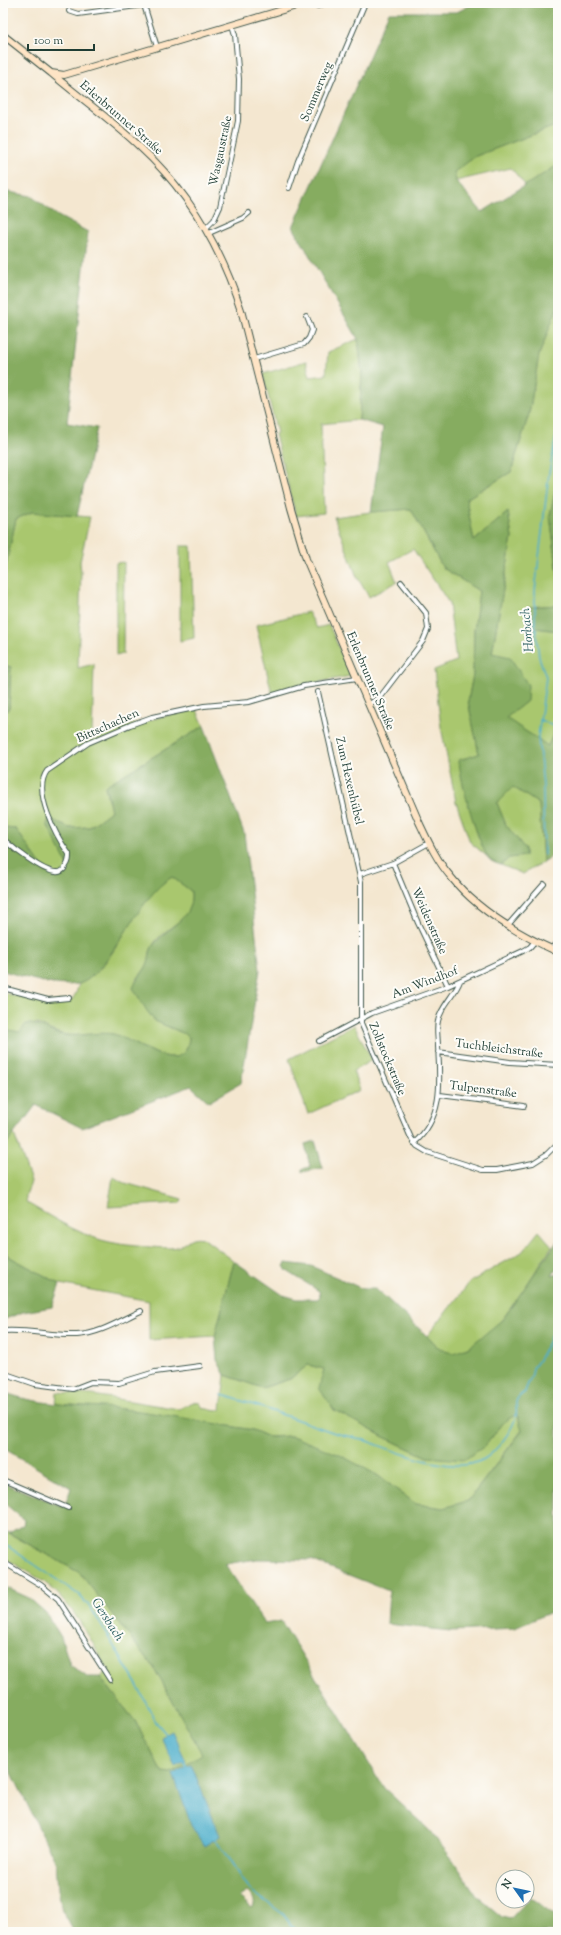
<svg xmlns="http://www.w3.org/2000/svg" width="561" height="1935" font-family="'Sorts Mill Goudy',serif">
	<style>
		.green { fill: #a9c76e; stroke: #648251 }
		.forest { fill: #86ac61; stroke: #52744a; fill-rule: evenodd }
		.water { fill: #4caecb; stroke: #367680 }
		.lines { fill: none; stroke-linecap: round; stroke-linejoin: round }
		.stream { stroke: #4caecb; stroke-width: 1.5 }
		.street-casing { stroke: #3f564b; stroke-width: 6 }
		.secondary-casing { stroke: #3f564b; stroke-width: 8 }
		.street { stroke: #fff; stroke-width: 4 }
		.secondary { stroke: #fee4c5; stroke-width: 6 }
		.labels { text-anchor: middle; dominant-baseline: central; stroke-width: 4; stroke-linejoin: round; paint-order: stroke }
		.street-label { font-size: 12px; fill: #1f3d34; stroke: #fdfcf7 }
		.water-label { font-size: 13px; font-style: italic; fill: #2c5f61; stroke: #fdfcf7 }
	</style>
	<rect width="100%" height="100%" fill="#fdfcf7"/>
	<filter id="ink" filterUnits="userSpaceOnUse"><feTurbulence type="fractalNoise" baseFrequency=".025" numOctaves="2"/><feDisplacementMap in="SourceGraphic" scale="8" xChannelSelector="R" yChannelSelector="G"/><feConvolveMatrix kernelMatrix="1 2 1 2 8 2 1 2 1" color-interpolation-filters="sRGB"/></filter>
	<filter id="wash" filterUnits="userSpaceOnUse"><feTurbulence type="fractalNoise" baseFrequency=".012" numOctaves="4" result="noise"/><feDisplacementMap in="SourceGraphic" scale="16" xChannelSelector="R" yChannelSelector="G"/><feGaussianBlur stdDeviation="0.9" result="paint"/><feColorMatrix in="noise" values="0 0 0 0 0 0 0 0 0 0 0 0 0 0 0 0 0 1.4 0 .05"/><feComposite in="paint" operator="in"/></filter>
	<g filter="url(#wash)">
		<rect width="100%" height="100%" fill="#f4e7d0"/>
		<path class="green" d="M558 123V165L526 186 511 168 456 181 454 172 476 156 555 126Z
			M558 305V478L550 515 558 575V605L528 607V627L558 631 556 728 548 746 505 718 527 701 492 653 512 538 508 512 474 541 466 499 511 472 529 414 539 355Z
			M358 339 362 373 359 420 321 424 324 513 296 516 275 434 277 433 263 374 306 361 310 377 326 375 328 352Z
			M411 509 443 568 479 591 474 631 473 675 468 701 479 754 459 760 477 834 490 859 470 842 456 802 441 727 434 670 456 661 449 603 413 549 389 562 397 582 369 597 357 577 334 517 371 512Z
			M32 512 90 517 80 562 81 572 78 668 94 664 92 740 130 725 196 708 204 726 105 786 111 811 90 827 69 828 49 819 69 868 58 875 44 870 16 829 3 828V712L9 710 11 667 3 665V579L16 519Z
			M180 546H191L194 638 180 641Z
			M124 562 123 654 116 656V563Z
			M308 612 317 628 329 625 351 676 303 685 272 694 256 625Z
			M513 787 539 804 543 862 523 874 501 865 509 858 525 856V849L506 825 497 803Z
			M172 877 191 891C194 925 162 924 151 949 149 953 150 959 148 964 145 970 140 975 135 981L155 1021 185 1034 189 1037C186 1083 129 1035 111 1034 95 1033 78 1038 62 1034 53 1032 45 1028 37 1023L20 1033 3 1029V993L50 1002 72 1000 76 993 79 984C117 969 132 899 172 877Z
			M354 1025 372 1060 353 1071 360 1090 308 1114 289 1059Z
			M14 1134 31 1181C30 1189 23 1195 27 1203 50 1216 75 1232 101 1240 123 1246 147 1247 170 1248 187 1248 186 1234 203 1238L234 1261 215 1336 149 1340V1301L60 1284 8 1256 3 1247V1148Z
			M113 1177 125 1183 182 1199 180 1203 108 1207Z
			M539 1231 552 1246C536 1270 521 1295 504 1317 496 1328 465 1354 452 1353 441 1352 434 1344 427 1336L470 1282 522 1252Z
			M308 1365 324 1369 334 1410 384 1437 427 1457 485 1446 505 1421 517 1414 522 1430 468 1501 443 1508 416 1504 377 1475 292 1436 269 1437 253 1430 123 1409 56 1404 57 1392 93 1395 179 1409 193 1402 200 1403 203 1408 216 1411 221 1409 225 1375 262 1388 290 1379Z
			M3 1530 80 1573 154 1668 203 1755 170 1773 162 1772 135 1721 100 1677 108 1670C93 1644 78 1614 57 1593 42 1578 21 1568 3 1557Z"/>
		<path class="forest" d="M475 3H558V123L555 126 476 156 454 172 456 181 482 212 558 165V306L539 355 529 414 511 472 466 499 474 541 508 512 512 538 492 653 510 657 528 685 527 701 506 718 548 746 556 728 558 650V853L543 862 539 804 513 787 497 803 506 825 525 849V856L509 858 501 865C498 864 492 862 490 860 479 849 459 777 459 760L479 754 468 701 473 675 474 631 479 591 443 568 411 509 371 512 383 427 359 420 362 373 358 339 293 227 389 12H457Z
			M3 191 31 196 58 216 88 232 67 423 97 428 77 516 32 512 16 519 3 579Z
			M558 478V575L550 515Z
			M558 605V631L528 627V607Z
			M3 665 11 667 9 710 3 712Z
			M204 726 244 833 260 970 241 1083 209 1102 191 1086 82 1128 36 1105 3 1148V1029L20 1032 26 1024C43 1023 48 1033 64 1035 80 1037 98 1031 113 1034 132 1038 186 1082 189 1037L185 1034 155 1021 147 1011 133 988C136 979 143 974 147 965 150 959 149 952 152 947 167 925 194 921 191 891L172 877C138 895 106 980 78 984 54 988 26 977 3 971V828L16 829 44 870 58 875 69 868 47 824 49 818 69 828 90 827 111 811 105 786Z
			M315 1141 323 1168 302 1172V1169L310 1167 305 1144Z
			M558 1240V1265L552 1276 558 1274V1609L515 1628 451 1631 387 1624 389 1591 311 1560 257 1559 225 1564 265 1624 281 1621 384 1788 429 1830 453 1860 477 1896 502 1917 510 1919 531 1897 558 1918V1932H74L62 1910 58 1889 56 1863 8 1765 3 1761V1586L29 1598 46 1613 61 1637 70 1665 87 1677H100L135 1721 162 1772 170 1773 202 1754 154 1668 80 1573 9 1533 23 1525 24 1520 3 1502V1483L59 1505H65L71 1488 66 1485 3 1448V1392C42 1407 82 1404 123 1409 166 1414 210 1423 253 1430L269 1437 292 1436 340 1455 377 1475 416 1504 443 1508 468 1501 522 1431 517 1414 505 1421 485 1446 464 1460 427 1457 384 1437 334 1410 319 1388 324 1369 308 1365 290 1379 262 1388 225 1375 217 1360 215 1336 234 1261 283 1295 297 1299H317L320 1297 319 1291 287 1271 284 1266 286 1263 311 1266 363 1289H375L383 1295 427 1336 435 1345 445 1351 453 1353 468 1348 503 1319ZM191 1764 220 1836 204 1846 173 1774ZM247 1892C253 1897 257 1902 252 1908L239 1897Z
			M3 1247 8 1256 60 1284 52 1307 23 1312 3 1320Z"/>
		<path class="water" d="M172 1731 186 1761 175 1766 161 1737Z
			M191 1764 220 1836 204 1846 192 1827 173 1774Z"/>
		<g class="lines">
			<path class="stream" d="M3 347H6
				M540 720 558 727
				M544 855 543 785 538 737 546 677 539 657 535 623V591L549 473 558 427
				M222 1395C261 1406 297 1420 335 1433 345 1436 355 1437 364 1440 396 1451 452 1477 484 1459 496 1452 514 1429 516 1415 518 1404 511 1401 525 1392 527 1384 533 1376 533 1368 545 1353 552 1335 558 1317
				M3 1543 79 1595 91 1608 137 1685 156 1722 167 1735
				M184 1760 187 1767
				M214 1838 225 1851 250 1890 283 1914 292 1926 299 1932"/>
		</g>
	</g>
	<g filter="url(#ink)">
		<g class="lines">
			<g class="street-casing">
				<path id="street" d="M285 3V9
					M310 3 318 6 326 3
					M69 11 78 14 144 5 157 47
					M289 188 298 161 365 3
					M206 228 214 220 220 207 238 121 239 79 235 35 232 25
					M209 233 243 218 249 213
					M254 359 304 344 309 338 312 330 307 317
					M318 692 361 882V1023L411 1138 417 1146 427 1152 483 1170H497L533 1163 547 1154 558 1143
					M368 705 380 697 423 641 428 629 426 613 401 582
					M3 839C13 848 43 872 56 872 60 873 64 870 66 866 69 862 69 859 69 854 56 836 32 791 47 771L88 743 130 725 152 717 204 706 249 702 304 686 357 678
					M393 863 418 923 448 986
					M360 874 393 863 429 843
					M508 925 544 884
					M551 949 558 941
					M3 988 48 1000 69 998
					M319 1041 372 1013 448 986 523 951 530 947 535 941
					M438 1052 510 1062 558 1065
					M440 1095 524 1106
					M414 1143C444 1117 440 1081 438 1046 438 1038 436 1029 438 1021 441 1006 455 995 460 981
					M3 1331C28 1329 53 1336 77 1335 100 1334 121 1320 141 1311
					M3 1373 35 1384 73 1389 91 1382 119 1383 155 1372 200 1366
					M3 1480 68 1508
					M3 1562 41 1585 58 1599 110 1680"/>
			</g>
			<g class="secondary-casing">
				<path id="secondary" d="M3 35 51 73 64 75 306 3
					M51 73C80 98 112 120 140 147 189 192 221 248 241 310L291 508 306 559 419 822C428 841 437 861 451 877 477 910 520 935 558 952"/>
			</g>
			<use href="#street" class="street"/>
			<use href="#secondary" class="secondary"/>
		</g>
	</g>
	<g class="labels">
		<g class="street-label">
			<text transform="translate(317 92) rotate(-67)">Sommerweg</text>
			<text transform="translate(121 118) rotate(41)">Erlenbrunner Straße</text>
			<text transform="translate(221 151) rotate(-78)">Wasgaustraße</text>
			<text transform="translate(370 681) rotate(67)">Erlenbrunner Straße</text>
			<text transform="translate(108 726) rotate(-24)">Bittschachen</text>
			<text transform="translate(349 781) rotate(77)">Zum Hexenhübel</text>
			<text transform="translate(429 921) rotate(66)">Weidenstraße</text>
			<text transform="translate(425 983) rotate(-21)">Am Windhof</text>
			<text transform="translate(499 1049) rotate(7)">Tuchbleichstraße</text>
			<text transform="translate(387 1059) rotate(67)">Zollstockstraße</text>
			<text transform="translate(483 1090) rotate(7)">Tulpenstraße</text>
		</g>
		<g class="water-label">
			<text transform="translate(528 630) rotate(-95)">Horbach</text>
			<text transform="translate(107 1620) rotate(57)">Gersbach</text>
		</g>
	</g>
	<rect width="561" height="1935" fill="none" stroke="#fdfcf7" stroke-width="16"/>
	<g transform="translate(515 1889) rotate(303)"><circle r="19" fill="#fdfcf7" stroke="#a4b0a9"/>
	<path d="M0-3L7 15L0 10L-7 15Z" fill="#1f6fb2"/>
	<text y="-6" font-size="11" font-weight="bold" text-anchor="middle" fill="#1f3d34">N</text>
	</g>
	<path d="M28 44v6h66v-6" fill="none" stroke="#1f3d34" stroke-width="2"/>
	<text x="34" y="44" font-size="12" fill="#1f3d34" stroke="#fdfcf7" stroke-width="3" paint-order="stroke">100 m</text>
</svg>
